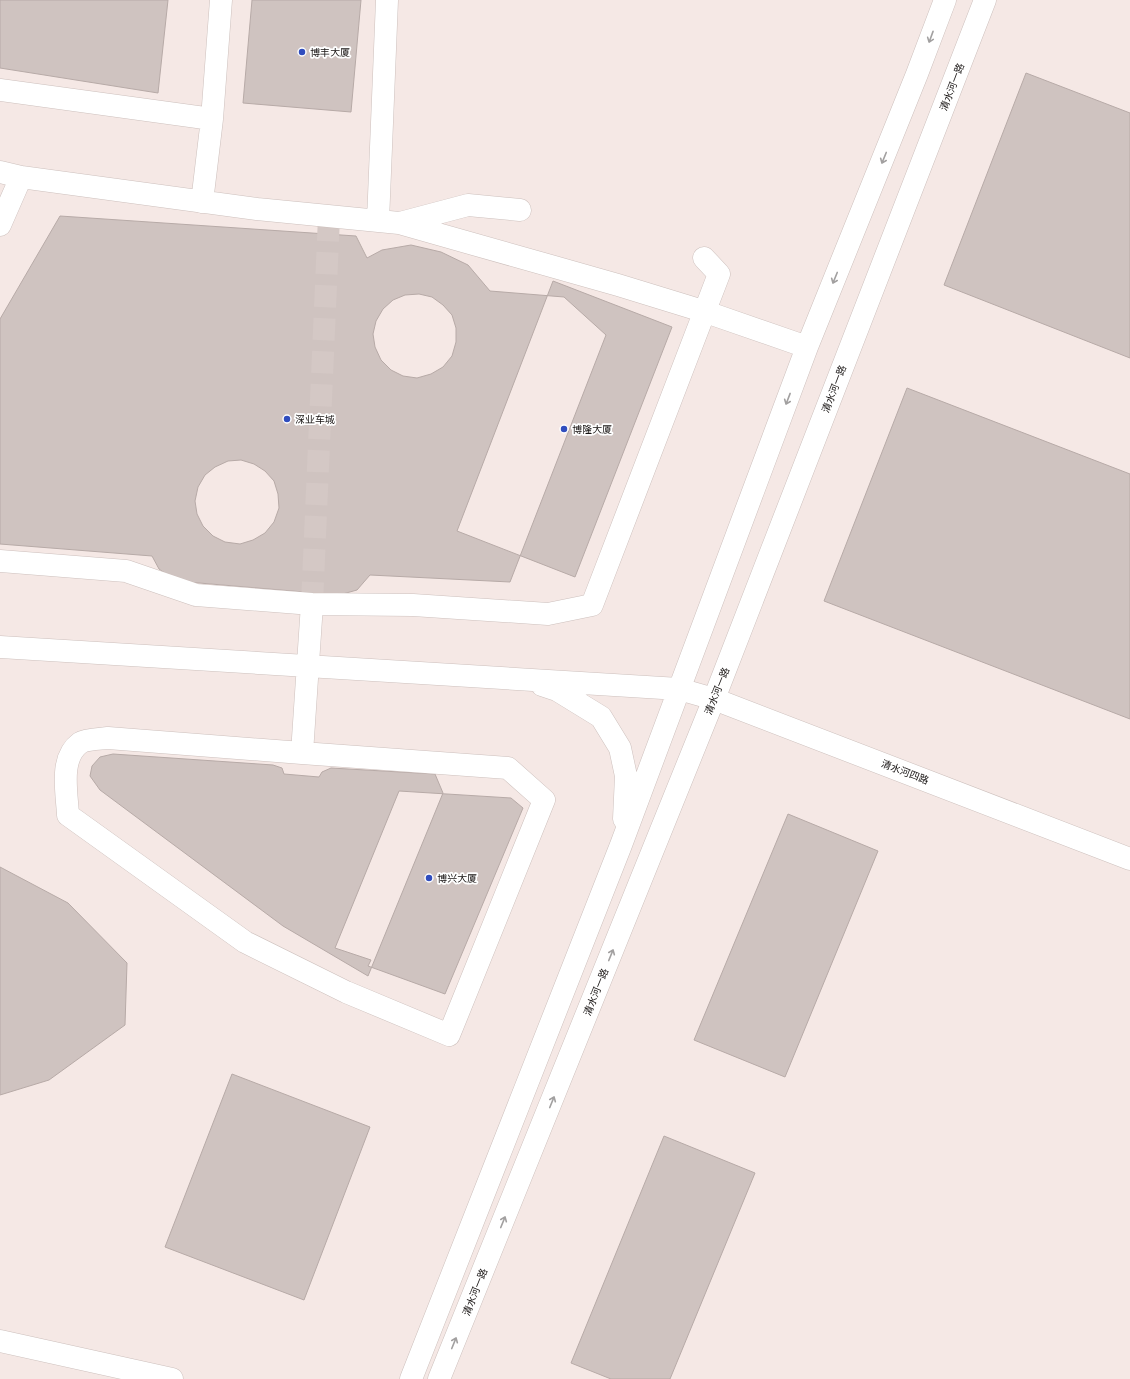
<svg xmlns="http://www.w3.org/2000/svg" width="1130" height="1379" font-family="'DejaVu Sans','Noto Sans SC',sans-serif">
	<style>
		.building { fill: #cfc3c0; stroke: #b7aaa7; fill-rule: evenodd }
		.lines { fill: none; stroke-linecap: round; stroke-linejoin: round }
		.minor-tunnel { stroke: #d4c8c5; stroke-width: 22; stroke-dasharray: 22 11; stroke-linecap: butt }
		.minor-casing { stroke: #cdc0bd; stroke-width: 23 }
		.minor { stroke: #fff; stroke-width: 22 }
		.oneway { stroke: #a2a0a0 }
		.poi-dot { fill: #304dbe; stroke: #fff; stroke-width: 1.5 }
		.labels { text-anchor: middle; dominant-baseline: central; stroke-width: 3.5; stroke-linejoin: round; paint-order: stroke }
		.poi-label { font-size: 10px; fill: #161211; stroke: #fff; text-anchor: start }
		.street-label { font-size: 10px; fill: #161211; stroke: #fff }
	</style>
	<rect width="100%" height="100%" fill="#f5e8e5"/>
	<path class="building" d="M0 0H168L158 93 0 68Z
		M252 0H361L351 112 243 103Z
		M1026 73 1130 113V358L944 285Z
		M60 216 356 236 367 258 382 250 411 245 441 252 468 265 490 291 564 297 606 335 510 582 370 575 357 590 339 595 176 581 159 569 152 556 0 544V319ZM419 294 432 297 443 305 452 315 456 328V342L452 356 443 367 431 374 417 378 403 376 391 370 381 360 375 347 373 334 376 321 383 309 393 300 405 295ZM241 460 254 464 265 471 274 481 278 494 279 508 274 522 265 533 253 540 240 544 225 542 213 536 203 526 197 514 195 501 198 487 205 475 215 467 228 461Z
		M553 281 672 327 575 577 457 531Z
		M907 388 1130 474V719L824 601Z
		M113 754 273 765 282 768 284 774 319 777 322 772 331 768 435 774 443 793 368 976 283 926 100 790 90 776 92 766 100 757Z
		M399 791 511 798 523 808 445 994 368 966 371 960 335 948Z
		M788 814 878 851 785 1077 694 1040Z
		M0 867 68 903 127 963 125 1025 49 1080 0 1095Z
		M232 1074 370 1127 304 1300 165 1247Z
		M664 1136 755 1173 670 1379H611L571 1363Z"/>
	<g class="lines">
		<path class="minor-tunnel" d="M312 604 329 217"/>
		<g class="minor-casing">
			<path id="minor" d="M0 90 212 119
				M0 172 21 177 257 209 399 223 618 285 706 312 807 347
				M202 202 212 119 221 0
				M378 221 387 0
				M400 223 468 205 520 210
				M0 225 21 177
				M0 561 126 571 196 595 312 604 413 605 548 614 592 605 719 274 704 258
				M0 647 679 689 714 699 1130 859
				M542 685 557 690 601 717 620 748 626 776 624 819
				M302 753 108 738C100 739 86 739 80 743 59 758 67 793 68 815L245 942 346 992 449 1035 544 800 508 768 302 753 312 604
				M0 1341 172 1379
				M411 1379 621 845 807 347 917 74 945 0
				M439 1379 714 699 985 0"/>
		</g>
		<use href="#minor" class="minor"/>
	</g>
	<defs><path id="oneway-shaft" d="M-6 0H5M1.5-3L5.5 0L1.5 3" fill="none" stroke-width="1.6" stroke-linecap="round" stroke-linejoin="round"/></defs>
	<g class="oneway">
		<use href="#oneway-shaft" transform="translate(931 37) rotate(110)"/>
		<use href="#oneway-shaft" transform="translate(884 158) rotate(112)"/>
		<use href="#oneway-shaft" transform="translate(835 278) rotate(112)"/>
		<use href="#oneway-shaft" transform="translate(788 399) rotate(111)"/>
		<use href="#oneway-shaft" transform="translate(611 955) rotate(-68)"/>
		<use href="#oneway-shaft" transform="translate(552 1102) rotate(-68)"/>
		<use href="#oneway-shaft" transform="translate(503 1222) rotate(-68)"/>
		<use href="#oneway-shaft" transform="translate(454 1343) rotate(-68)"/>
	</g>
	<g class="poi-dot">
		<circle cx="302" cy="52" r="4"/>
		<circle cx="287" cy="419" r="4"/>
		<circle cx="564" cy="429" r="4"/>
		<circle cx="429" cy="878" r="4"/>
	</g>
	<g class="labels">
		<g class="poi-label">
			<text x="310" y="52">博丰大厦</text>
			<text x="295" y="419">深业车城</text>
			<text x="572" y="429">博隆大厦</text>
			<text x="437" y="878">博兴大厦</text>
		</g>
		<g class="street-label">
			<text transform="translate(952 87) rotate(-69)">清水河一路</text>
			<text transform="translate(834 389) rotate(-69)">清水河一路</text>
			<text transform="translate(717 691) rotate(-68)">清水河一路</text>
			<text transform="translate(905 772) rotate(21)">清水河四路</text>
			<text transform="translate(596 992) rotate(-68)">清水河一路</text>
			<text transform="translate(475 1292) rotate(-68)">清水河一路</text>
		</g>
	</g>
</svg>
